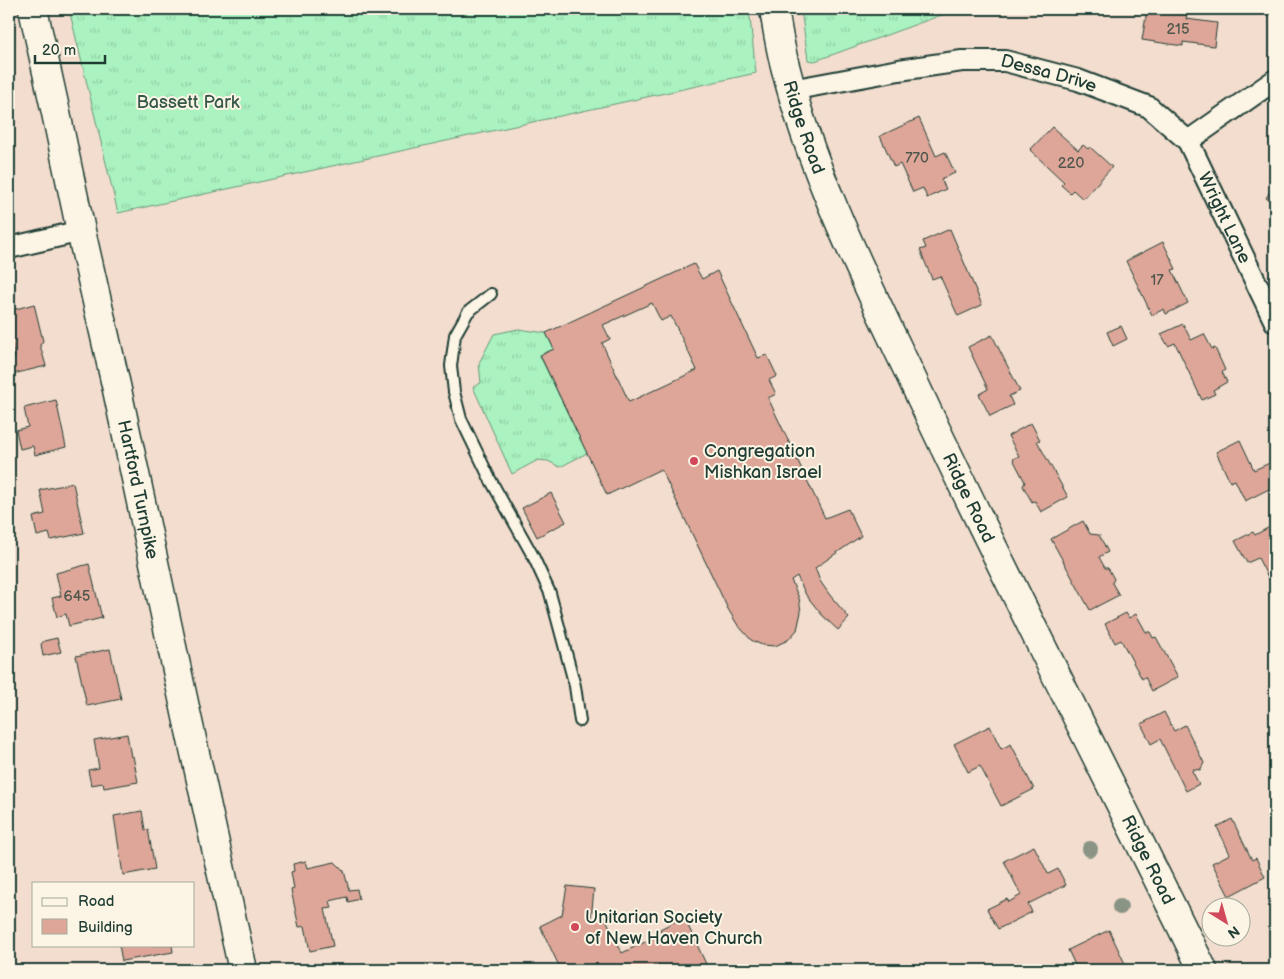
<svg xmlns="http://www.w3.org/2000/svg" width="1284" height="979" font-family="'Balsamiq Sans',sans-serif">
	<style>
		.grass { fill: url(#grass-tufts); stroke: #64987a }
		.building { fill: #dea698; stroke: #1f3d34; fill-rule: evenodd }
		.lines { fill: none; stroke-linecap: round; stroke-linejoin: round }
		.lane-casing { stroke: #1f3d34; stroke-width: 14 }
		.street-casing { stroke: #1f3d34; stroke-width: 24 }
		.secondary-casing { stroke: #1f3d34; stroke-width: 31 }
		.lane { stroke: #fcf5e5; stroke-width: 10 }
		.street { stroke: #fcf5e5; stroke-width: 20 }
		.secondary { stroke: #fcf5e5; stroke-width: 28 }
		.tree { fill: #8a9485 }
		.poi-dot { fill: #d1495b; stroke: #fcf5e5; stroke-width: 2 }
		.labels { text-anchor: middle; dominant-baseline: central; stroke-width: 4; stroke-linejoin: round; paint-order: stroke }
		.number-label { font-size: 15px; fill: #4f574d }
		.street-label { font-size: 18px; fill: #1f3d34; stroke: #fcf5e5 }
		.park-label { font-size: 18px; fill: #345849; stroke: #fcf5e5 }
		.poi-label { font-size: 18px; fill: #1f3d34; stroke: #fcf5e5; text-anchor: start }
	</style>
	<defs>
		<pattern id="grass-tufts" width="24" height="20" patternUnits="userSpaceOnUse" patternTransform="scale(1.25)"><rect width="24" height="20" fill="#aaf2bf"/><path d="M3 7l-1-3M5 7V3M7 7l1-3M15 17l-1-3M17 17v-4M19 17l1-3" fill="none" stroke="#92d0a5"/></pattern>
	</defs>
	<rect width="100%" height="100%" fill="#f3ddce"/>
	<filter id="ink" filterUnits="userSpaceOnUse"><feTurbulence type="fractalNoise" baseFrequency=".02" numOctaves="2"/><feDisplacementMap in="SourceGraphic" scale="10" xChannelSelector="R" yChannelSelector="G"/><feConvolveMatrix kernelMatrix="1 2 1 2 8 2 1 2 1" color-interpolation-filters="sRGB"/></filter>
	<g filter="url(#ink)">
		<path class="grass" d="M69 9H749L756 73 118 213Z
			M801 9H958L815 61 808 60Z
			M518 329 546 333 554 349 540 356 587 453 560 467 548 461 538 460 512 474 473 387 481 383 479 363 494 334Z"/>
		<path class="building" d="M1147 10 1187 15 1186 19 1217 23 1214 46 1183 42V46L1142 40Z
			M919 118 936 156 945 152 955 173 941 179 946 189 927 198 923 188 913 192 900 164 894 167 880 136Z
			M1052 127 1078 150 1083 145 1088 149 1090 147 1112 167 1083 199 1073 190 1070 193 1061 185 1064 182 1030 150Z
			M1275 184V204L1266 198Z
			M950 229 982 305 958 316 940 276 932 279 920 250 926 248 923 241Z
			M1163 242 1176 269 1172 270 1188 303 1166 314 1164 309 1152 315 1126 261Z
			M694 264 702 279 717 271 758 358 767 355 777 376 769 380 776 394 768 398 825 518 848 509 861 536 815 568 820 581 829 594 849 618 838 630 822 615 806 595 797 576 791 580 799 598 801 612 797 630 788 640 775 646 762 645 751 640 737 624 728 609 661 469 607 495 540 355 554 349 546 333ZM652 303 661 321 671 316 697 370 629 402 602 343 610 339 603 325Z
			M34 304 43 341 40 345 46 366 9 375V359L15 358 9 333V311Z
			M1183 324 1191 340 1204 334 1212 349 1215 348 1225 370 1222 372 1227 382 1213 390 1215 394 1202 400 1175 343 1168 346 1161 334Z
			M1121 326 1127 339 1113 346 1107 332Z
			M992 335 1020 391 1009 396 1013 405 990 416 979 394 988 389 968 347Z
			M56 400 66 447 35 455 33 446 20 449 16 430 28 427 24 408Z
			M1031 423 1040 440 1037 441 1068 497 1041 512 1035 501 1032 502 1023 486 1025 482 1013 459 1019 456 1008 436Z
			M1240 440 1254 470 1274 461 1275 463V486L1245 501 1235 480 1230 482 1216 452Z
			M73 483 84 533 51 540 49 533 37 536 33 517 45 514 40 490Z
			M551 493 566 522 537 537 522 508Z
			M1083 521 1090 534 1099 535 1108 552 1099 557 1105 568H1108L1114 579 1112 583 1119 595 1090 610 1051 539Z
			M1275 524V591L1258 558 1247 563 1235 541 1253 532 1255 535Z
			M89 564 102 618 69 626 66 614 57 617 52 598 61 596 56 573Z
			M1126 613 1129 618 1136 614 1146 632H1150L1153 638 1156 637 1178 677 1152 691 1145 677 1142 679 1121 640 1115 643 1105 624Z
			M57 638 61 652 43 656 41 644 44 641Z
			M110 649 121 699 87 706 76 656Z
			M1164 712 1174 731 1185 725 1204 763 1200 770 1193 769 1192 771 1199 784 1186 791 1160 739 1151 744 1141 724Z
			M990 726 1001 749 1011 744 1034 789 1001 806 980 766 968 772 954 744Z
			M127 734 131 757 133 756 138 782 104 788 103 783 91 785 88 770 99 768 94 740Z
			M142 811 145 830 148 829 155 869 123 875 114 816Z
			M1232 819 1252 860 1256 858 1265 877 1229 896 1212 863 1230 854 1217 827Z
			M1034 846 1048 874 1058 869 1066 885 1028 904 1032 912 998 929 987 909 1007 899 1009 902 1021 895 1004 861Z
			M306 861 308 868 335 862 344 871 349 890 357 889 359 899 348 902 347 897 330 901 332 908 325 909 333 946 310 951 305 926 299 927 291 890 294 889 291 872 294 871 293 864Z
			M567 886 594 889 591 919 605 917 622 953 662 934 660 929 684 917 707 966 697 970H561L540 926 562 915Z
			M1109 930 1128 970H1074L1076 967 1068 950Z
			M119 945H172L173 952 122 961Z"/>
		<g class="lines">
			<g class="lane-casing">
				<path id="lane" d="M491 294 468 312 455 335 451 366 454 392 461 419 490 479 533 556 550 593 575 686 580 721"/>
			</g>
			<g class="street-casing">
				<g id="street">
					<path id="s1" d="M791 90 899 70 962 61H1005L1078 80 1149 107 1188 141 1275 80"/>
					<path id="s2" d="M1188 141 1275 322"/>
					<path d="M9 248 81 231"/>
				</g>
			</g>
			<g class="secondary-casing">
				<g id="secondary">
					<path id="s3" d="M33 9 56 113 81 231 116 385 187 717 243 970"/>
					<path id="s4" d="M774 9C777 28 780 47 785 66 813 177 866 281 915 385 1007 582 1107 775 1203 970"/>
				</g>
			</g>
			<use href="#lane" class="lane"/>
			<use href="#street" class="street"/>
			<use href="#secondary" class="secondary"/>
		</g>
		<g class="tree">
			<circle cx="1090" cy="849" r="8"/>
			<circle cx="1120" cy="907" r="8"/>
		</g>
	</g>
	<g class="poi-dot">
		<circle cx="694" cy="461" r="5"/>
		<circle cx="575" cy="927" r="5"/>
	</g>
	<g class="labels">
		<g class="number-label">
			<text x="1178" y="29">215</text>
			<text x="917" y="158">770</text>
			<text x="1071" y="163">220</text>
			<text x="1157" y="280">17</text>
			<text x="77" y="596">645</text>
		</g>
		<g class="street-label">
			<text stroke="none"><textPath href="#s1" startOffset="262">Dessa Drive</textPath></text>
			<text stroke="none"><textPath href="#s4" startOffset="122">Ridge Road</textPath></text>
			<text stroke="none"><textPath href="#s2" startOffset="85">Wright Lane</textPath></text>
			<text stroke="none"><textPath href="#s3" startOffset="492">Hartford Turnpike</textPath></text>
			<text stroke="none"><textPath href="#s4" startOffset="528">Ridge Road</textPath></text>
			<text stroke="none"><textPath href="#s4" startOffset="932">Ridge Road</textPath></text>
		</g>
		<g class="park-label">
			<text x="188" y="102">Bassett Park</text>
		</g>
		<g class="poi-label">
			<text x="704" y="451">Congregation<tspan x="704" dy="21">Mishkan Israel</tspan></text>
			<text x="585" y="917">Unitarian Society<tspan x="585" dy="21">of New Haven Church</tspan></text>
		</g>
	</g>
	<rect width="1284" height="979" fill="none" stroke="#fcf5e5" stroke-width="30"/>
	<rect x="15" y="15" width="1254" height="949" fill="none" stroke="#1f3d34" stroke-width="2" filter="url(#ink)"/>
	<rect x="32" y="882" width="162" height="65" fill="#fcf5e5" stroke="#a4ab9e"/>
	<rect x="42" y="898" width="25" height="8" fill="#fcf5e5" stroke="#a4ab9e"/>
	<text x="78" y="906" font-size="15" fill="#1f3d34">Road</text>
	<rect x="42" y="919" width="25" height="15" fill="#dea698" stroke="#a4ab9e"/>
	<text x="78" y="932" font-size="15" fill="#1f3d34">Building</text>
	<g transform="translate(1226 922) rotate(143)"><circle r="24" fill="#fcf5e5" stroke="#a4ab9e"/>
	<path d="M0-4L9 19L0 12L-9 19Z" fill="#d1495b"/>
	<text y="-8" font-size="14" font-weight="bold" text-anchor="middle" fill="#1f3d34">N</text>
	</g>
	<path d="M35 55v8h70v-8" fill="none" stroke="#1f3d34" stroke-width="2.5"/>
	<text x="42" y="55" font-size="15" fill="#1f3d34" stroke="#fcf5e5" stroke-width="4" paint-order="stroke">20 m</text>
</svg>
